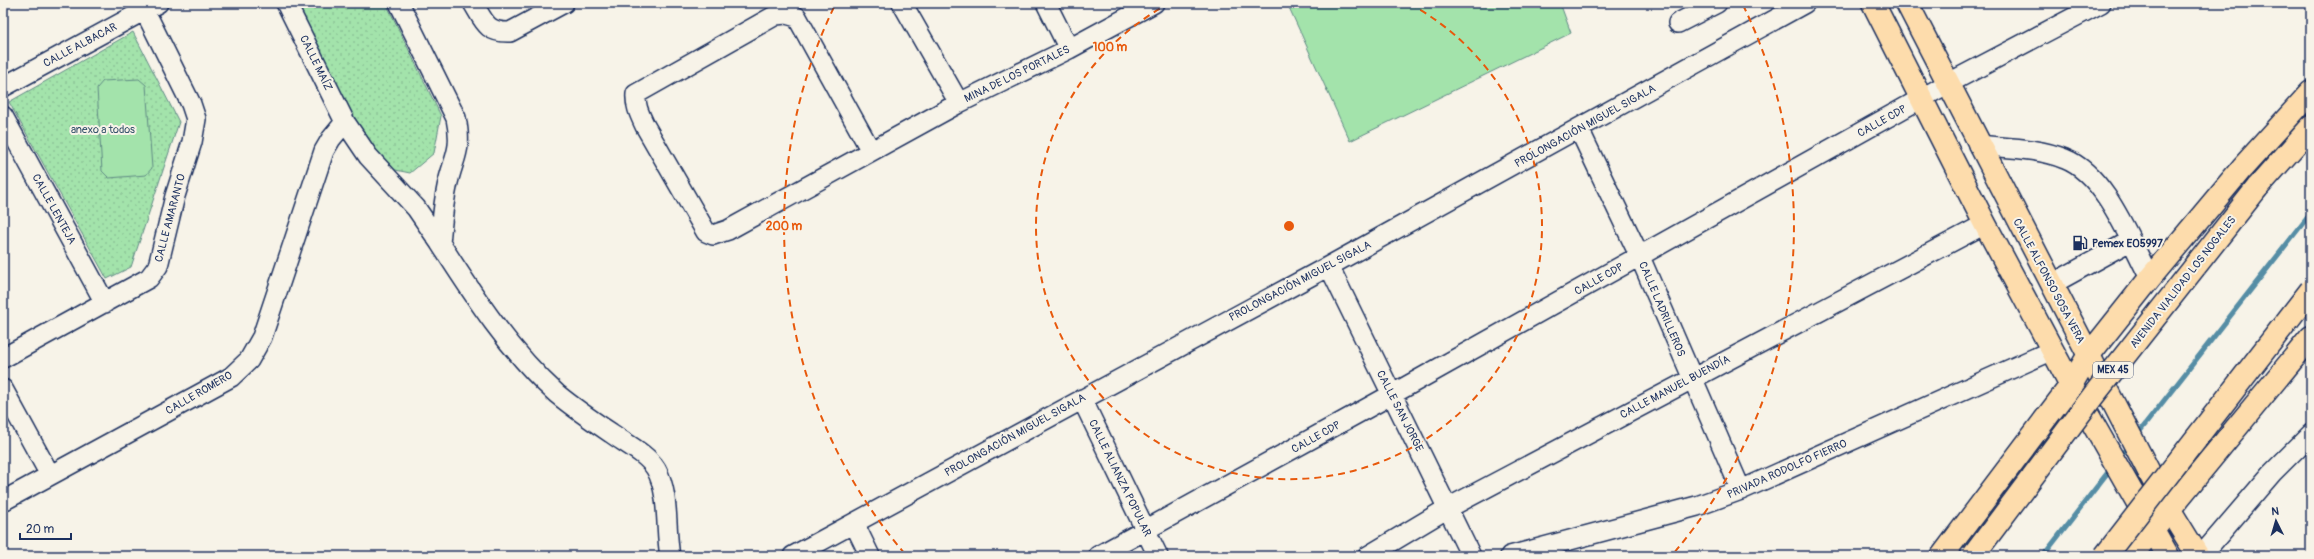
<svg xmlns="http://www.w3.org/2000/svg" width="2314" height="559" font-family="Pangolin,sans-serif">
	<style>
		.grass { fill: url(#grass-dots); stroke: #5f8984 }
		.garden { fill: #a3e3ab; stroke: #5f8984 }
		.lines { fill: none; stroke-linecap: round; stroke-linejoin: round }
		.stream { stroke: #558da5; stroke-width: 5 }
		.minor-casing { stroke: #1b2f5e; stroke-width: 22 }
		.major-casing { stroke: #1b2f5e; stroke-width: 25 }
		.highway-casing { stroke: #1b2f5e; stroke-width: 25 }
		.minor { stroke: #f7f3e8; stroke-width: 19 }
		.major { stroke: #fddcac; stroke-width: 22 }
		.highway { stroke: #fddcac; stroke-width: 22 }
		.highway-bridge-casing { stroke: #1b2f5e; stroke-width: 25; stroke-linecap: butt }
		.highway-bridge { stroke: #fddcac; stroke-width: 22 }
		.ring { fill: none; stroke: #e8590c; stroke-width: 2; stroke-dasharray: 7 5 }
		.labels { text-anchor: middle; dominant-baseline: central; stroke-width: 4; stroke-linejoin: round; paint-order: stroke }
		.shield { fill: #f7f3e8; stroke: #5d6a87; stroke-width: 1 }
		.shield-label { font-size: 10px; font-weight: bold; fill: #1b2f5e }
		.street-label { font-size: 11px; fill: #1b2f5e; stroke: #f7f3e8 }
		.park-label { font-size: 11px; fill: #36536d; stroke: #f7f3e8 }
		.poi-label { font-size: 11px; font-weight: bold; fill: #1b2f5e; stroke: #f7f3e8; text-anchor: start }
		.centre { fill: #e8590c; stroke: #f7f3e8; stroke-width: 2 }
		.ring-label { font-size: 12px; text-anchor: middle; font-weight: bold; fill: #e8590c; stroke: #f7f3e8; stroke-width: 4; stroke-linejoin: round; paint-order: stroke }
	</style>
	<defs>
		<pattern id="grass-dots" width="8" height="8" patternUnits="userSpaceOnUse"><rect width="8" height="8" fill="#a3e3ab"/><path d="M2 2h.1M6 6h.1" fill="none" stroke="#8cc396" stroke-width="1.8" stroke-linecap="round"/></pattern>
	</defs>
	<rect width="100%" height="100%" fill="#f7f3e8"/>
	<filter id="ink" filterUnits="userSpaceOnUse"><feTurbulence type="fractalNoise" baseFrequency=".025" numOctaves="2"/><feDisplacementMap in="SourceGraphic" scale="8" xChannelSelector="R" yChannelSelector="G"/><feConvolveMatrix kernelMatrix="1 2 1 2 8 2 1 2 1" color-interpolation-filters="sRGB"/></filter>
	<g filter="url(#ink)">
		<path class="grass" d="M291 3H386L441 116 434 153 410 173 386 168 360 140Z
			M133 32 179 122 131 267 107 279 9 102Z"/>
		<path class="garden" d="M1287 3H1560L1571 33 1350 141Z
			M139 79 146 85 152 168 146 175 109 178 102 171 97 88 103 81Z"/>
		<g class="lines">
			<path class="stream" d="M2137 435 2311 213
				M2118 459 2129 445
				M2043 556 2112 467"/>
			<g class="minor-casing">
				<path id="minor" d="M286 3 345 122 368 156 416 208 440 243
					M399 3 456 118C463 152 453 157 447 187 443 205 442 224 440 243 474 296 510 352 557 394 574 408 593 421 611 433 626 444 646 453 656 469 670 494 665 529 670 556
					M473 3C484 21 486 33 510 32L564 3
					M902 3 959 103 1069 49 1154 3
					M1046 3 1069 49
					M1678 23 1717 3
					M3 87 158 3
					M3 116 105 303
					M1579 129 1640 257 1741 490
					M1978 145C2006 148 2039 148 2065 159 2106 175 2130 241 2150 278
					M871 151 797 17 786 14 776 15 636 94C635 106 640 115 645 126L706 232 713 235 728 230 959 103
					M1329 266 1471 556
					M2052 284 2130 241
					M3 358 149 278 158 266 175 196 192 142 196 119 191 104 141 3
					M3 389 50 475
					M1082 399 1158 556
					M3 501 231 377 249 360 262 337 324 151 331 139 345 122
					M854 523 870 556
					M793 556 1329 266 1805 3
					M1098 556 1391 395 1947 84 2101 3
					M1368 556 1448 508 1985 224
					M1510 556 1697 506 1741 490 2053 350
					M2201 556 2272 473 2311 434"/>
			</g>
			<g class="major-casing">
				<path id="major" d="M1873 3 1985 224 2071 385 2168 556
					M1907 3 2163 499 2198 556"/>
			</g>
			<g class="highway-casing">
				<path id="highway" d="M2257 188 2311 127
					M1942 556 2071 385 2088 356 2150 278 2242 168 2311 92
					M2131 556 2311 337"/>
			</g>
			<use href="#minor" class="minor"/>
			<use href="#major" class="major"/>
			<use href="#highway" class="highway"/>
			<g class="highway-bridge-casing">
				<path id="highway-bridge" d="M1973 556 2093 396 2257 188
					M2105 556 2311 290"/>
			</g>
			<use href="#highway-bridge" class="highway-bridge"/>
		</g>
	</g>
	<g class="ring">
		<path d="M1410 4A253 253 0 1 1 1168 4"/>
		<path d="M905 554A505 505 0 0 1 835 5M1743 5A505 505 0 0 1 1673 554"/>
	</g>
	<defs>
		<g id="fuel-bare" transform="scale(1.2)"><path d="M-5.5-6h7V0h2V4h1.3V-2.5L3-4.5l.8-.8L6-3V5H2.5V1h-1V6h-7ZM-4.2-4.7v3.2H.2V-4.7Z" fill="#1b2f5e" stroke="#f7f3e8" stroke-width="2.5" paint-order="stroke"/></g>
	</defs>
	<g fill-rule="evenodd">
		<use href="#fuel-bare" x="2080" y="243"/>
	</g>
	<g class="labels">
		<rect class="shield" x="2093" y="362" width="40" height="16" rx="3"/>
		<g class="shield-label">
			<text x="2113" y="370">MEX 45</text>
		</g>
		<g class="street-label">
			<text transform="translate(80 45) rotate(-28)">CALLE ALBACAR</text>
			<text transform="translate(316 63) rotate(64)">CALLE MAÍZ</text>
			<text transform="translate(1017 74) rotate(-26)">MINA DE LOS PORTALES</text>
			<text transform="translate(1882 121) rotate(-29)">CALLE CDP</text>
			<text transform="translate(1585 126) rotate(-29)">PROLONGACIÓN MIGUEL SIGALA</text>
			<text transform="translate(54 209) rotate(61)">CALLE LENTEJA</text>
			<text transform="translate(170 218) rotate(-75)">CALLE AMARANTO</text>
			<text transform="translate(1599 279) rotate(-29)">CALLE CDP</text>
			<text transform="translate(1300 281) rotate(-28)">PROLONGACIÓN MIGUEL SIGALA</text>
			<text transform="translate(2049 281) rotate(62)">CALLE ALFONSO SOSA VERA</text>
			<text transform="translate(2183 282) rotate(-52)">AVENIDA VIALIDAD LOS NOGALES</text>
			<text transform="translate(1662 309) rotate(67)">CALLE LADRILLEROS</text>
			<text transform="translate(1675 387) rotate(-28)">CALLE MANUEL BUENDÍA</text>
			<text transform="translate(199 393) rotate(-30)">CALLE ROMERO</text>
			<text transform="translate(1400 411) rotate(63)">CALLE SAN JORGE</text>
			<text transform="translate(1015 435) rotate(-29)">PROLONGACIÓN MIGUEL SIGALA</text>
			<text transform="translate(1316 437) rotate(-29)">CALLE CDP</text>
			<text transform="translate(1787 469) rotate(-24)">PRIVADA RODOLFO FIERRO</text>
			<text transform="translate(1120 478) rotate(64)">CALLE ALIANZA POPULAR</text>
		</g>
		<g class="park-label">
			<text x="103" y="129">anexo a todos</text>
		</g>
		<g class="poi-label">
			<text x="2092" y="243">Pemex E05997</text>
		</g>
	</g>
	<circle cx="1289" cy="226" r="6" class="centre"/>
	<g class="ring-label">
		<text x="1110" y="51">100 m</text>
		<text x="784" y="230">200 m</text>
	</g>
	<rect width="2314" height="559" fill="none" stroke="#f7f3e8" stroke-width="16"/>
	<rect x="8" y="8" width="2298" height="543" fill="none" stroke="#1b2f5e" stroke-width="1.5" filter="url(#ink)"/>
	<g transform="translate(2276 521) rotate(355)" stroke="#f7f3e8" stroke-width="3" paint-order="stroke">
	<path d="M0-3L7 15L0 10L-7 15Z" fill="#1b2f5e"/>
	<text y="-6" font-size="11" font-weight="bold" text-anchor="middle" fill="#1b2f5e">N</text>
	</g>
	<path d="M20 533v6h51v-6" fill="none" stroke="#1b2f5e" stroke-width="2"/>
	<text x="26" y="533" font-size="12" fill="#1b2f5e" stroke="#f7f3e8" stroke-width="3" paint-order="stroke">20 m</text>
</svg>
